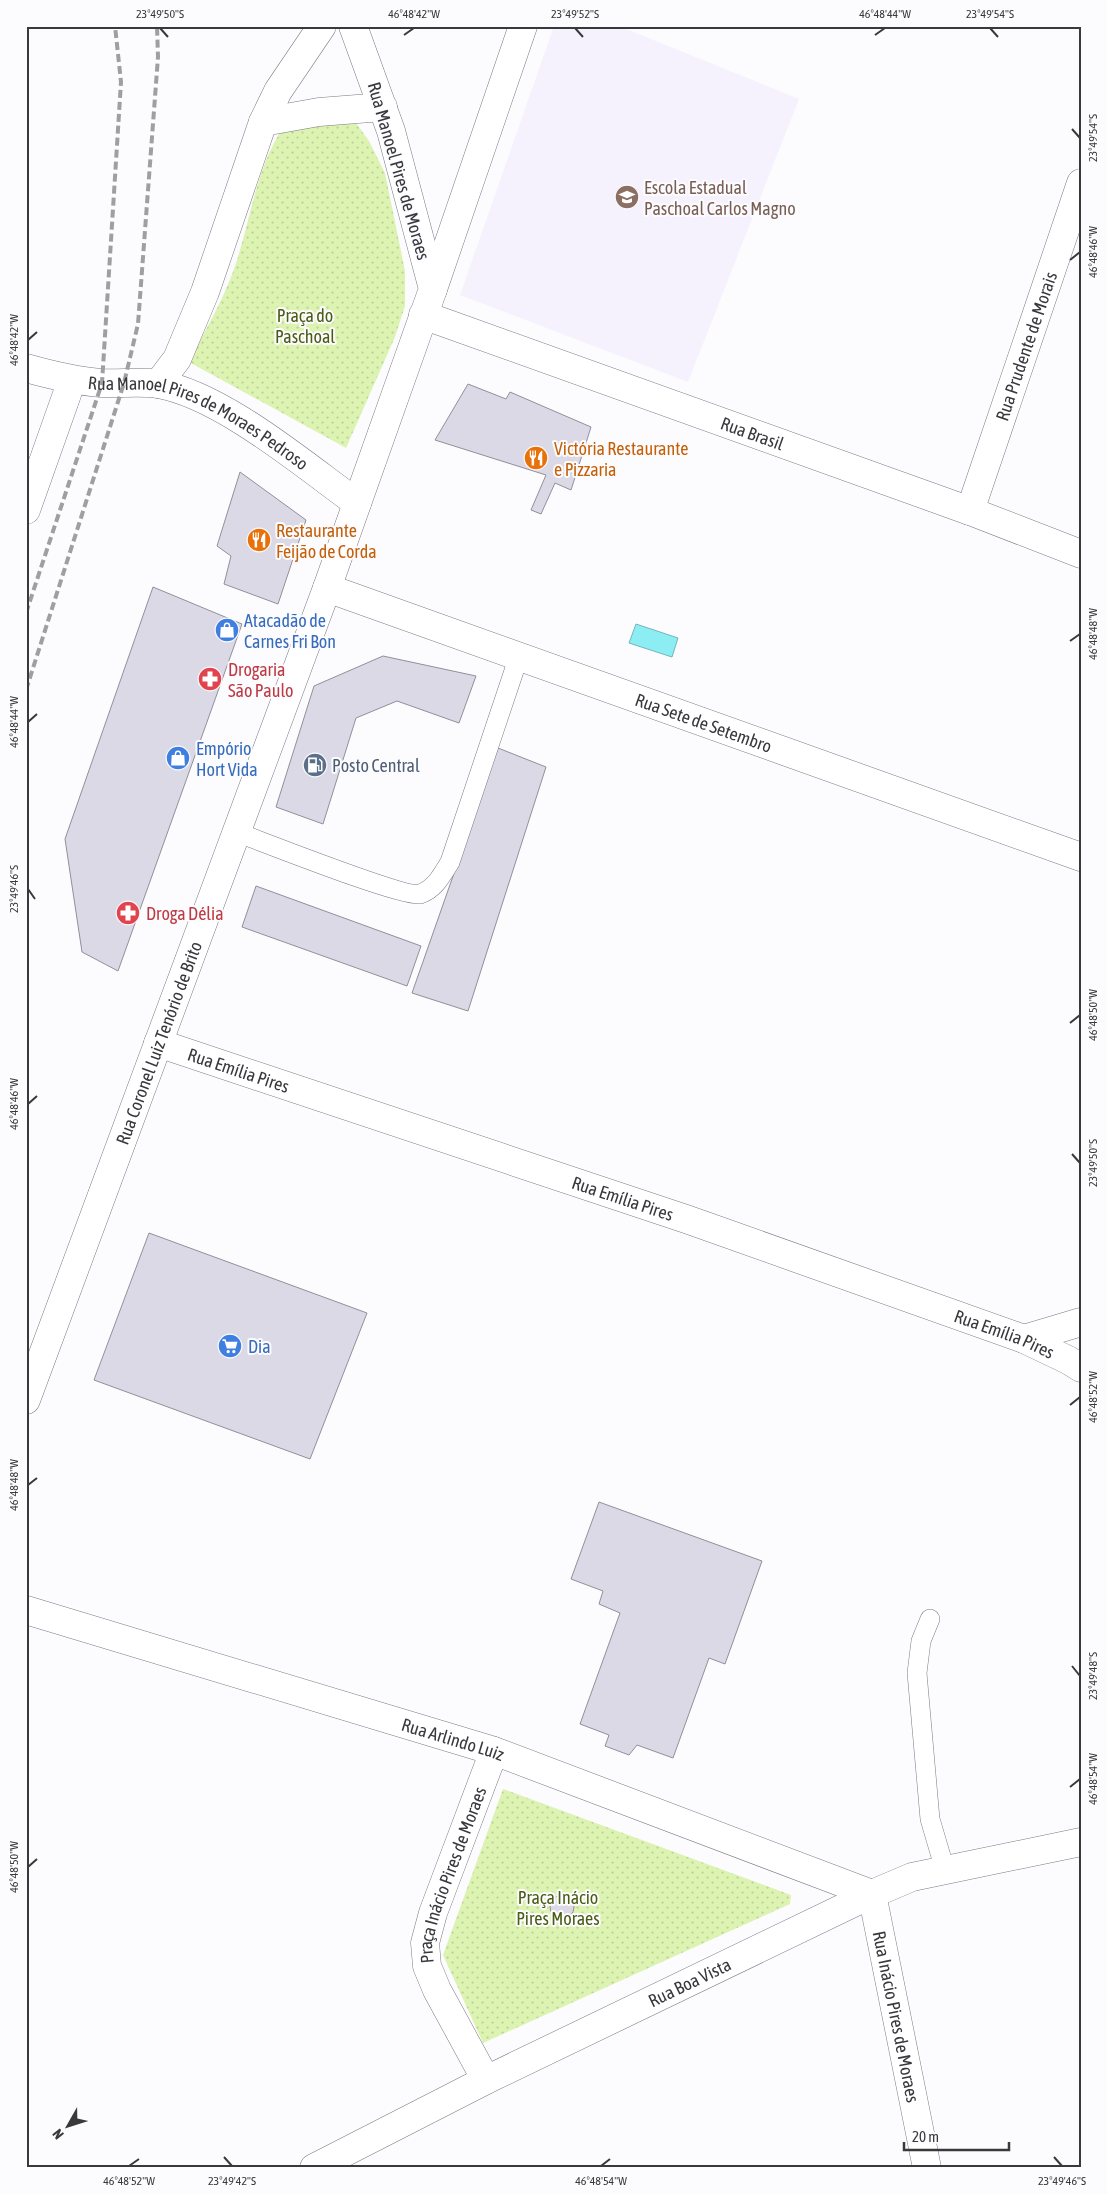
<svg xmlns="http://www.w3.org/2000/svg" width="1107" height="2194" font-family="'Asap Condensed',sans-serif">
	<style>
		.built { fill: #f5f2fe }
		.park { fill: url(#park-dots) }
		.water { fill: #8ceef2; stroke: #73b7bc }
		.building { fill: #dbd9e5; stroke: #918f9a }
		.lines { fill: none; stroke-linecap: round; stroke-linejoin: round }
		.service-casing { stroke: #7d7a86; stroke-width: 20 }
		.minor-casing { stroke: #7d7a86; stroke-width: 29 }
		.secondary-casing { stroke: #7d7a86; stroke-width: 29 }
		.primary-casing { stroke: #7d7a86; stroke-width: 29 }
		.service { stroke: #fff; stroke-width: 19 }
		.minor { stroke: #fff; stroke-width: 28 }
		.secondary { stroke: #fff; stroke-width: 28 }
		.primary { stroke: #fff; stroke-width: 28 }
		.rail { stroke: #9f9ea2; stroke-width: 4; stroke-dasharray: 8 4; stroke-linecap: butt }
		.ticks { fill: none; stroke: #39383d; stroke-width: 2 }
		.labels { text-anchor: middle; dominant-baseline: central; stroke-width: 4; stroke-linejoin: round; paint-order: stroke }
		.street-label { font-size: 18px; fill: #39383d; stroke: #fcfbfe }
		.education-label { font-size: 18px; fill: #785e54; stroke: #fcfbfe; text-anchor: start }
		.park-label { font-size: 18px; fill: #495c13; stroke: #fcfbfe }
		.food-label { font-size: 18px; fill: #c56008; stroke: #fcfbfe; text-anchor: start }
		.shop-label { font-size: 18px; fill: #366cbe; stroke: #fcfbfe; text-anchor: start }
		.health-label { font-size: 18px; fill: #be3a42; stroke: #fcfbfe; text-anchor: start }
		.service-label { font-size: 18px; fill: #4e5e75; stroke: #fcfbfe; text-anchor: start }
		.neatline { fill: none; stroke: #39383d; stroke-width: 2 }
		.ticks-label { font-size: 12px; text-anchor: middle; fill: #39383d }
	</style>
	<defs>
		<pattern id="park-dots" width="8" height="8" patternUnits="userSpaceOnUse" patternTransform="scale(1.25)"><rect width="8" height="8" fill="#ddf3b2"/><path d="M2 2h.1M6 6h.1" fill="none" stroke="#bed19a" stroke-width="1.8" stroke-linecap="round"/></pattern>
	</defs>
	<rect width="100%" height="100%" fill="#fcfbfe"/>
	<path class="built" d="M554 26H619L799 99 688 382 460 295Z"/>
	<path class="park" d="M331 114 356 123 369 141 385 173 405 271V306L395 337 346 448 189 362C204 332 223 301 234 269 251 221 255 169 284 126Z
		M503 1789 791 1895 790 1904 483 2043 443 1955Z"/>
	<path class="water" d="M636 624 678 638 672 657 629 643Z"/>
	<path class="building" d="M468 384 506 399 510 392 591 427 571 490 555 483 541 514 531 510 546 475 435 440Z
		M240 472 306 520 278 604 224 584 231 556 217 546Z
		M153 587 242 624 118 971 82 952 65 839Z
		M383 656 476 676 459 723 397 701 356 718 323 824 276 807 314 686Z
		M498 748 546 767 468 1011 412 993Z
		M256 886 421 946 407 986 242 927Z
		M149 1233 367 1313 310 1459 94 1380Z
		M599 1502 762 1561 725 1664 709 1658 673 1758 637 1745 629 1755 605 1746 609 1735 580 1724 620 1613 599 1604 603 1591 571 1579Z
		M550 1907a12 12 0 1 1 24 0a12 12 0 1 1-24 0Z"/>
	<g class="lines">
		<g class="service-casing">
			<path id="service" d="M236 832C261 841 404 898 420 894 435 889 442 875 450 862L519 656
				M930 1619 921 1641 917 1673 930 1819 945 1870"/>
		</g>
		<g class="minor-casing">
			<g id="minor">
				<path d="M433 289 523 26"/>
				<path id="s1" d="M423 315 970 511 1081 554"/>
				<path d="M26 510 72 380"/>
				<path id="s2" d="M970 511 1081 183"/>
				<path id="s3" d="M327 588 1081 857"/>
				<path id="s4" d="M158 1043 686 1219 1024 1339 1068 1360 1081 1368"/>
				<path d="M1024 1339 1081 1322"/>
				<path id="s5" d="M26 1610 494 1751 872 1894 927 2168"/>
				<path id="s6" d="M486 2080 437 1990 427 1966 425 1943 433 1913 494 1751"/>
			</g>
		</g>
		<g class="secondary-casing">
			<g id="secondary">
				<path id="s7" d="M26 368C51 375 75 381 101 383 120 384 140 381 158 384 222 395 304 465 357 503"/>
				<path id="s8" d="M314 2168 486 2080 872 1894 912 1877 1081 1842"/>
			</g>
		</g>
		<g class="primary-casing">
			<g id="primary">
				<path d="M263 122 319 112 383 107"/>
				<path d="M158 384 177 359 205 292 263 122 278 91 322 26"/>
				<path id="s9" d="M26 1400 327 588 433 289 391 131 353 26"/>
			</g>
		</g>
		<use href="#service" class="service"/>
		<use href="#minor" class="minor"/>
		<use href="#secondary" class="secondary"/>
		<use href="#primary" class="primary"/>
		<path class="rail" d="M26 613 102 383 121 82 115 26
			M26 690 124 383 138 324 158 57 157 26"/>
	</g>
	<path class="ticks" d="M160 28 168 37M575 28 583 37M990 28 998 37M404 35 414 28M875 35 885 28M1072 129 1080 138M1070 260 1080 252M28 340 37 332M1070 641 1080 634M28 722 37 714M28 889 35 899M1070 1023 1080 1015M28 1104 37 1096M1072 1154 1080 1163M1070 1405 1080 1397M28 1485 37 1478M1072 1666 1080 1676M1070 1787 1080 1779M28 1867 37 1859M224 2157 232 2166M1054 2157 1062 2166M129 2166 139 2159M601 2166 610 2159"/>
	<defs>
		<g id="school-disc" transform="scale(1.25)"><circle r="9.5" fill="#8d6e63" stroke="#fcfbfe"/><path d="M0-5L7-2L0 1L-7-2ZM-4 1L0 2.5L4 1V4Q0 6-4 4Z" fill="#fff"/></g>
		<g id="restaurant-disc" transform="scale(1.25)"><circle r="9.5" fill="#e8710a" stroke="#fcfbfe"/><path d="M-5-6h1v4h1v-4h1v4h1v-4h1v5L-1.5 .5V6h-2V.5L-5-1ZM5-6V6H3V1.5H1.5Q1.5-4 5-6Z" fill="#fff"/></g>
		<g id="shop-disc" transform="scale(1.25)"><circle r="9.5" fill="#3f7fe0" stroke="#fcfbfe"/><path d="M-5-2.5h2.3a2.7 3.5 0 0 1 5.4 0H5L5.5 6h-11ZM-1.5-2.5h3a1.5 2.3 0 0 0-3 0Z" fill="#fff"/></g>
		<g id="pharmacy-disc" transform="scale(1.25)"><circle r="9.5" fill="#e0444e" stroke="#fcfbfe"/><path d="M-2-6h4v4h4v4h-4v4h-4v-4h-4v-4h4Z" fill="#fff"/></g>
		<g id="fuel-disc" transform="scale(1.25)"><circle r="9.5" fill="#5c6f8a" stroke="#fcfbfe"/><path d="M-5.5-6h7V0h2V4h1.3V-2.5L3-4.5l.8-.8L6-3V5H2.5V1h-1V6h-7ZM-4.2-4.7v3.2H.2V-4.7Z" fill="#fff"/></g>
		<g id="supermarket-disc" transform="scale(1.25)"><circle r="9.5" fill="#3f7fe0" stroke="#fcfbfe"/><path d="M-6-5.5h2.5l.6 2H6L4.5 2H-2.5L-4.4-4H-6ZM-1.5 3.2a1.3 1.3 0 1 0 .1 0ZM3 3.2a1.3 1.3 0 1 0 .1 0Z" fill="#fff"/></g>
	</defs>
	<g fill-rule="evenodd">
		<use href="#school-disc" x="627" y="197"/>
		<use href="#restaurant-disc" x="536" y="458"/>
		<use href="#restaurant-disc" x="259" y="540"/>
		<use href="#shop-disc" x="227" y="630"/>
		<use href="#pharmacy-disc" x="210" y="679"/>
		<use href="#shop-disc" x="178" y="758"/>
		<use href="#fuel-disc" x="315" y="765"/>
		<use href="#pharmacy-disc" x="128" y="913"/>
		<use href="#supermarket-disc" x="230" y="1346"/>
	</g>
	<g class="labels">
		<g class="street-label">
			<text transform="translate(399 171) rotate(74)">Rua Manoel Pires de Moraes</text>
			<text stroke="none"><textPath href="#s2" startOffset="174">Rua Prudente de Morais</textPath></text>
			<text stroke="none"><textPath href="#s7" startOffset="184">Rua Manoel Pires de Moraes Pedroso</textPath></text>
			<text stroke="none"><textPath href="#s1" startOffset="350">Rua Brasil</textPath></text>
			<text stroke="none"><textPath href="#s3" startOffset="400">Rua Sete de Setembro</textPath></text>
			<text stroke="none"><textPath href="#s9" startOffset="381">Rua Coronel Luiz Tenório de Brito</textPath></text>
			<text stroke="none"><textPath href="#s4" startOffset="85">Rua Emília Pires</textPath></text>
			<text stroke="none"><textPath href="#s4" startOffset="490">Rua Emília Pires</textPath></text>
			<text stroke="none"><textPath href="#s4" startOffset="895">Rua Emília Pires</textPath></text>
			<text stroke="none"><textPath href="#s5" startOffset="446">Rua Arlindo Luiz</textPath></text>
			<text stroke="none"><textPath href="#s6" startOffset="224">Praça Inácio Pires de Moraes</textPath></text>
			<text stroke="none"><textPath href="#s8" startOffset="419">Rua Boa Vista</textPath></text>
			<text stroke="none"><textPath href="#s5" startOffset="1018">Rua Inácio Pires de Moraes</textPath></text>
		</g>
		<g class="education-label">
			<text x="644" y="187">Escola Estadual<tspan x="644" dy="21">Paschoal Carlos Magno</tspan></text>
		</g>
		<g class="park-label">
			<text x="305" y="315">Praça do<tspan x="305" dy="21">Paschoal</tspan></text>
			<text x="558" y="1897">Praça Inácio<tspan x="558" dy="21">Pires Moraes</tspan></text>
		</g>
		<g class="food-label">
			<text x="554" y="448">Victória Restaurante<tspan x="554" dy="21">e Pizzaria</tspan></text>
			<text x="276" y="530">Restaurante<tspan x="276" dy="21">Feijão de Corda</tspan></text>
		</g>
		<g class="shop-label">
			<text x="244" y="620">Atacadão de<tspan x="244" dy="21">Carnes Fri Bon</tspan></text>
			<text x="196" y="748">Empório<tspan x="196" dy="21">Hort Vida</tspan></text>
			<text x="248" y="1346">Dia</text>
		</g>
		<g class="health-label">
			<text x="228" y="669">Drogaria<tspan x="228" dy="21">São Paulo</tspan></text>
			<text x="146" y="913">Droga Délia</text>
		</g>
		<g class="service-label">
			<text x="332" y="765">Posto Central</text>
		</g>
	</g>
	<rect width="1107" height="2194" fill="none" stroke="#fcfbfe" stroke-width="55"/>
	<g transform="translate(68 2126) rotate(231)" stroke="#fcfbfe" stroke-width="4" paint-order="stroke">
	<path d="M0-4L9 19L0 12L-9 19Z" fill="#39383d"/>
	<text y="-8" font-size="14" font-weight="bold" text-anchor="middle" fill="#39383d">N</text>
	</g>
	<path d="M904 2142v8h105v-8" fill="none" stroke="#39383d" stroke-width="2.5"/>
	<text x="912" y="2142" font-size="15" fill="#39383d" stroke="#fcfbfe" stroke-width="4" paint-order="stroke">20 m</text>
	<rect x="28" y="28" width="1052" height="2138" class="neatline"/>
	<g class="ticks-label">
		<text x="160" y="18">23°49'50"S</text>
		<text x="414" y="18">46°48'42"W</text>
		<text x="575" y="18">23°49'52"S</text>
		<text x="885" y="18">46°48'44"W</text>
		<text x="990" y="18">23°49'54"S</text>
		<text transform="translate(1093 138) rotate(-90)" y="4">23°49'54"S</text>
		<text transform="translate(1093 252) rotate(-90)" y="4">46°48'46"W</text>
		<text transform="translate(14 340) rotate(-90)" y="4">46°48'42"W</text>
		<text transform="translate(1093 634) rotate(-90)" y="4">46°48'48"W</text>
		<text transform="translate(14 722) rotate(-90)" y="4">46°48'44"W</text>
		<text transform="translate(14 889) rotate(-90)" y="4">23°49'46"S</text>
		<text transform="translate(1093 1015) rotate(-90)" y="4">46°48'50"W</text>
		<text transform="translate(14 1104) rotate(-90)" y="4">46°48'46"W</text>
		<text transform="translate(1093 1163) rotate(-90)" y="4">23°49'50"S</text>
		<text transform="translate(1093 1397) rotate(-90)" y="4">46°48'52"W</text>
		<text transform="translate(14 1485) rotate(-90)" y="4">46°48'48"W</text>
		<text transform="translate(1093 1676) rotate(-90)" y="4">23°49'48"S</text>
		<text transform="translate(1093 1779) rotate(-90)" y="4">46°48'54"W</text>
		<text transform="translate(14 1867) rotate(-90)" y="4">46°48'50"W</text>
		<text x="129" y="2185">46°48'52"W</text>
		<text x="232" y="2185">23°49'42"S</text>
		<text x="601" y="2185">46°48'54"W</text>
		<text x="1062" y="2185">23°49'46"S</text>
	</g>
</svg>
